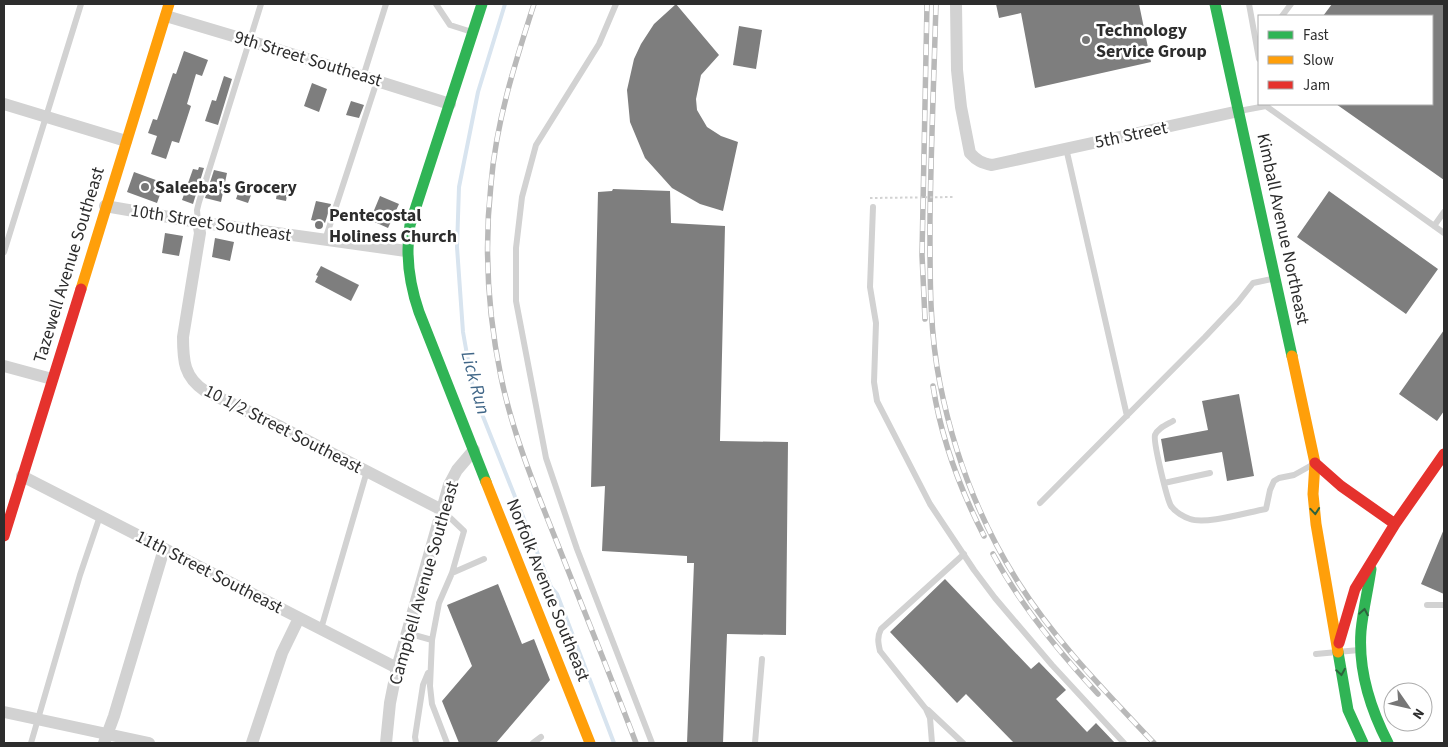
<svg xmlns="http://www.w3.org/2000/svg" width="1448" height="747" font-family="'Source Sans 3',sans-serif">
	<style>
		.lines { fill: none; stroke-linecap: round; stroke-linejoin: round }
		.stream { stroke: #d8e4ef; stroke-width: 4 }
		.building { fill: #7e7e7e }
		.lane { stroke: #d2d2d2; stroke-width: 6 }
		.street { stroke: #d2d2d2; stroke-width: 12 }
		.fast { stroke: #30b455; stroke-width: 11 }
		.slow { stroke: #ff9f0a; stroke-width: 11 }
		.jam { stroke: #e5322d; stroke-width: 11 }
		.rail-casing { stroke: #b9b9b9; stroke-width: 5.5 }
		.rail { stroke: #fff; stroke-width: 4; stroke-dasharray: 11; stroke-linecap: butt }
		.path-bridge { stroke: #d2d2d2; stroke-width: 2; stroke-dasharray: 2.5 2.5; stroke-linecap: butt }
		.oneway { stroke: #2e633d }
		.poi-dot { fill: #767676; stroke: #fff; stroke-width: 2 }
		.labels { text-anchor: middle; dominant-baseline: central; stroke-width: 5; stroke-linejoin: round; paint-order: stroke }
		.poi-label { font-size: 18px; font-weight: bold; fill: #2d2d2d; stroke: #fff; text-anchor: start }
		.street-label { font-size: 18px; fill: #2d2d2d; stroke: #fff }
		.water-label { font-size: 19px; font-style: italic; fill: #416788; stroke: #fff }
	</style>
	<rect width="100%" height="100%" fill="#fff"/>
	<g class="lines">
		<path class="stream" d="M505 4 478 92 459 187 457 247 463 332 474 394 551 587 557 594 614 743"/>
	</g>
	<path class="building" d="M676 4 719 55 701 75 696 99 697 110 707 127 721 136 738 142 723 211 700 204 672 188 645 158 630 122 627 90 634 59 641 44 654 24Z
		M996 4H1139L1151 62 1035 88 1021 13 999 18Z
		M1332 4H1444V180L1336 104H1432V16H1323Z
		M739 26 762 30 756 69 733 65Z
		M184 51 208 60 202 76 196 74 187 104 191 106 179 143 172 141 166 159 151 154 157 136 148 133 153 119 157 120 173 73 176 74Z
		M224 76 232 79 218 125 205 121 212 100 216 101Z
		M312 83 327 89 319 112 304 106Z
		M351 101 364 105 359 118 346 115Z
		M199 167 204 168 193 204 182 200 193 169 198 170Z
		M214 170 227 173 221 202 205 198Z
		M134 172 164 183 157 203 127 192Z
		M242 182 254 187 248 203 236 199Z
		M279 182 289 184 286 201 276 199Z
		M613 189 670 191 671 223 725 226 720 441 788 442 786 635 727 634 723 743H687L694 563H687V556L602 551 605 486 591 487 598 192 612 191Z
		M1329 191 1438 269 1406 314 1297 237Z
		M380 196 399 204 388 228 370 220Z
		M316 201 331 204 325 223 311 220Z
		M165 233 183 236 179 256 162 253Z
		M215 238 234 242 230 261 212 257Z
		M321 266 359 285 351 301 315 282 318 276 316 275Z
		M1444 330V411L1437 421 1399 394Z
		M1239 394 1254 476 1227 481 1222 452 1165 462 1161 439 1208 430 1202 401Z
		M1444 529V594L1421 584Z
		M945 579 1031 669 1039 662 1066 690 1056 699 1087 732 1096 723 1115 743H1014L966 694 957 703 890 632Z
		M498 584 522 644 534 639 550 680 496 743H459L442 701 472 666 447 605Z"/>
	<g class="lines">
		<path class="lane" d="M436 4 450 25 472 32
			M616 4 599 44 536 145 522 197 516 248V301L546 458 577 549 652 743
			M1249 4 1259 59
			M1282 16 1291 4
			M363 77 386 4
			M1239 111 1266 106 1444 233
			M1066 148 1127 416
			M873 207 870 287 876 323 874 382 877 401 930 504 974 570 995 598 1052 665 1124 743
			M198 222 197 210 199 202 261 4
			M1434 226 1444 212
			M325 240 377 81
			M4 252 81 4
			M1173 421C1166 425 1158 428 1155 435 1153 442 1167 499 1171 506 1175 512 1184 517 1190 519 1206 525 1248 512 1266 509L1270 490 1274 481 1279 478 1294 475 1312 465
			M1164 483 1210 473
			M1040 503 1205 337 1238 302 1253 283 1272 279
			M442 510 464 531 452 573 439 603 432 640 430 686 432 704 447 743
			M452 573 484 559
			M1427 605H1444
			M321 629 367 471
			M407 633 432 640
			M1316 654 1359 650
			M928 710 963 743
			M31 743 80 575 100 516
			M416 743 415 737 423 685 428 673
			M533 743 541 737
			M755 743 762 659
			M932 743 930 718 926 709 880 651C878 642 877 637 881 629L964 554"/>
		<path class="street" d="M956 4 957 70 961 107 970 153C977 161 982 163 992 165L1239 111
			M166 16 250 41 450 104
			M4 104 126 141
			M105 206 198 222 406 251
			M198 222 200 233 183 337C183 361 184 377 205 391L281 427 442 510
			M4 366 52 379
			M22 476 397 668
			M4 712 149 743
			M104 743 114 716 164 549
			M252 743 282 653 299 618
			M386 743 390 703 397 668 449 485 457 470 474 450"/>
		<path class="fast" d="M482 4 410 225C405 256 409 283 419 312L486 482
			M1215 4 1292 356
			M1371 569C1368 590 1363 610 1361 631 1358 671 1370 708 1388 743
			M1338 652 1348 710 1363 743"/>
		<path class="slow" d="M81 289 169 4
			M1292 356 1315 463 1313 494 1316 524 1338 652
			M486 482 590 743"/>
		<path class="jam" d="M1315 463 1341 486 1395 524
			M4 536 81 289
			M1339 643 1355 589 1395 524 1444 454"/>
		<g class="rail-casing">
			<path id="rail" d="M534 4C515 63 496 122 491 184 484 248 488 314 501 377 513 435 536 490 558 545 584 611 611 677 636 743
				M936 4C934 75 931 147 930 218 930 274 929 329 940 384 954 454 980 522 1018 582 1056 642 1106 692 1154 743
				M925 319 922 255 927 4
				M933 386C941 438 960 489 984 536
				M993 554C1021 606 1058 651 1098 694"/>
		</g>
		<use href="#rail" class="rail"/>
		<path class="path-bridge" d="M870 198 954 197"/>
	</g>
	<defs><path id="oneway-chevron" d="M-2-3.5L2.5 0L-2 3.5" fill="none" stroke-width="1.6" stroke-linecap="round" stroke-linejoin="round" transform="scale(1.25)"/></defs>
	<g class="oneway">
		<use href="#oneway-chevron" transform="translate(1315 511) rotate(85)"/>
		<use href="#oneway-chevron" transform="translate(1364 612) rotate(-80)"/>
		<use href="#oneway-chevron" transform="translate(1341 672) rotate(81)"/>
	</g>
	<g class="poi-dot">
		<circle cx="1086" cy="40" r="5"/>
		<circle cx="145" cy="187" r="5"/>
		<circle cx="319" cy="225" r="5"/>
	</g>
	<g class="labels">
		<g class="poi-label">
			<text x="1096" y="30">Technology<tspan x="1096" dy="21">Service Group</tspan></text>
			<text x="155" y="187">Saleeba's Grocery</text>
			<text x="329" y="215">Pentecostal<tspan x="329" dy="21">Holiness Church</tspan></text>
		</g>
		<g class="street-label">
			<text transform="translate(308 59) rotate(17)">9th Street Southeast</text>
			<text transform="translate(1131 135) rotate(-12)">5th Street</text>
			<text transform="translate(211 223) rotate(9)">10th Street Southeast</text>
			<text transform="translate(1283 229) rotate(78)">Kimball Avenue Northeast</text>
			<text transform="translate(69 265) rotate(-73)">Tazewell Avenue Southeast</text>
			<text transform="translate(283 429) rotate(27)">10 1/2 Street Southeast</text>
			<text transform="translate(209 572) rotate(27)">11th Street Southeast</text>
			<text transform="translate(424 583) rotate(-74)">Campbell Avenue Southeast</text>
			<text transform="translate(548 590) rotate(68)">Norfolk Avenue Southeast</text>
		</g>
		<g class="water-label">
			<text transform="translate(475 383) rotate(75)">Lick Run</text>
		</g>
	</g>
	<rect width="1448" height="747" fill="none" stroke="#2d2d2d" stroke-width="10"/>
	<rect x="1258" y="15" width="175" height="90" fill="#ffffff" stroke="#ababab"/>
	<rect x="1268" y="31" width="25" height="8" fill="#30b455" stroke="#ababab"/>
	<text x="1303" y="40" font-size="15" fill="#2d2d2d">Fast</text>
	<rect x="1268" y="56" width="25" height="8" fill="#ff9f0a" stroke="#ababab"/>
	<text x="1303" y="65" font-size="15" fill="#2d2d2d">Slow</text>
	<rect x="1268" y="81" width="25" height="8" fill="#e5322d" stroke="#ababab"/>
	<text x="1303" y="90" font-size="15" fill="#2d2d2d">Jam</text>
	<g transform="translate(1408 707) rotate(124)"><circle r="24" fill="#ffffff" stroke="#ababab"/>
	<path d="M0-4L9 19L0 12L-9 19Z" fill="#767676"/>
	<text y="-8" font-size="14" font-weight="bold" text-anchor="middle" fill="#2d2d2d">N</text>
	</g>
</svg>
